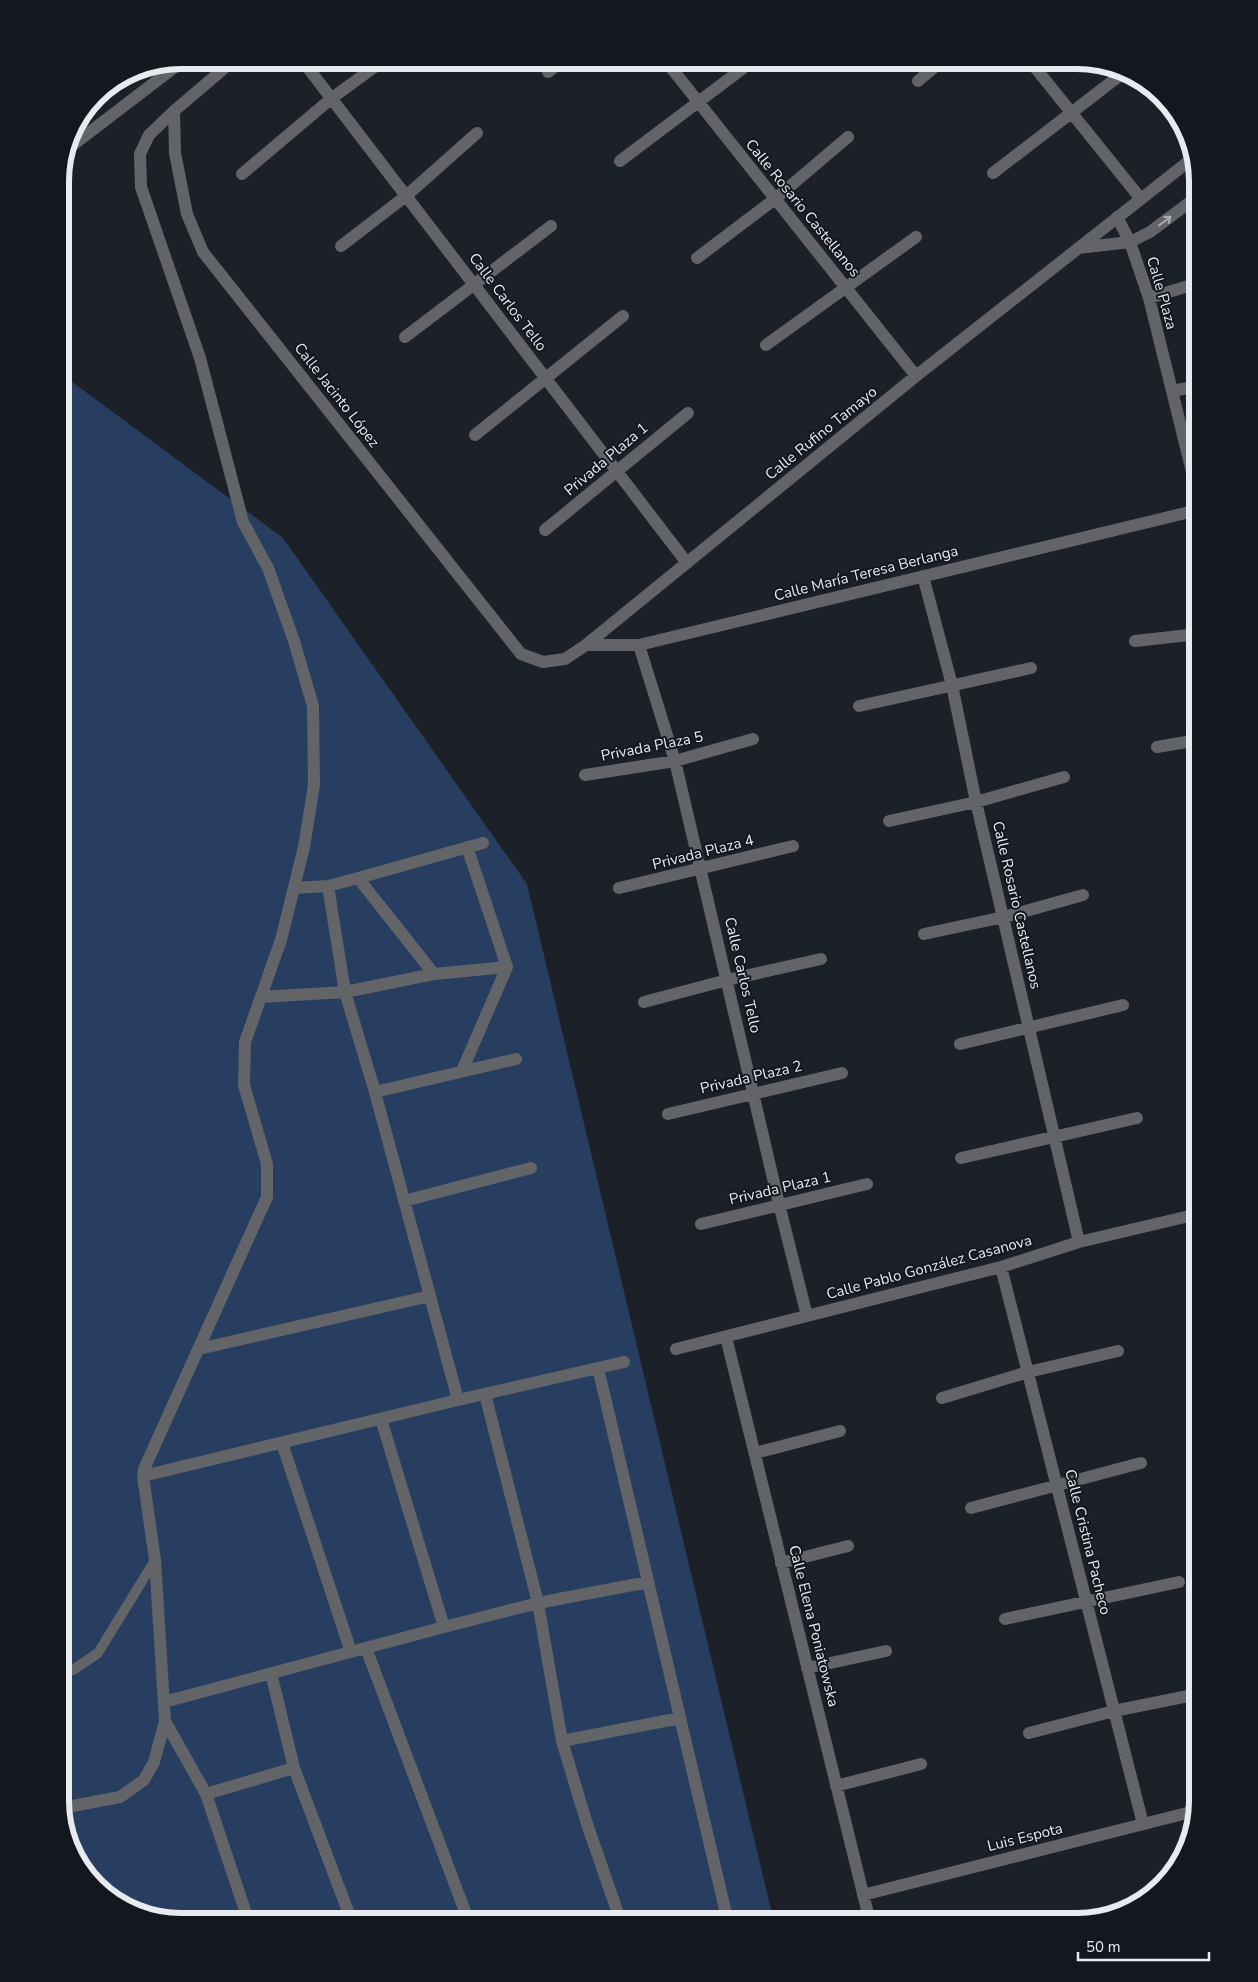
<svg xmlns="http://www.w3.org/2000/svg" width="1258" height="1982" font-family="'Nunito Sans',sans-serif">
	<style>
		.green { fill: #273e60 }
		.lines { fill: none; stroke-linecap: round; stroke-linejoin: round }
		.service { stroke: #626468; stroke-width: 10 }
		.minor { stroke: #626468; stroke-width: 12 }
		.oneway { stroke: #abaeb2 }
		.labels { text-anchor: middle; dominant-baseline: central; stroke-width: 4; stroke-linejoin: round; paint-order: stroke }
		.street-label { font-size: 15px; fill: #e7eaef; stroke: #13171e }
		.rim { fill: none; stroke: #e7eaef; stroke-width: 6 }
	</style>
	<rect width="100%" height="100%" fill="#1c2128"/>
	<path class="green" d="M60 373 283 538 527 884 774 1922H173L114 1902 73 1855 60 1801Z"/>
	<g class="lines">
		<path class="service" d="M60 1674 73 1670 98 1653 155 1560"/>
		<path class="minor" d="M302 60 687 563
			M665 60 916 376
			M1029 60 1141 199
			M548 72 563 60
			M918 81 943 60
			M174 111 175 153 187 214 203 252 521 654 543 662 565 659 586 645H639L1198 510
			M65 151 184 60
			M620 161 754 60
			M993 173 1123 73
			M242 174 332 98 384 60
			M1117 217 1130 242 1149 298 1198 496
			M341 246 406 196 477 133
			M1078 248 1130 242 1150 232 1198 196
			M697 258 775 199 848 137
			M1149 298 1198 283
			M405 337 551 226
			M766 345 916 237
			M1172 391 1198 386
			M475 435 623 316
			M545 530 688 413
			M923 576 952 685 976 802 1079 1242
			M1135 641 1198 634
			M586 645 916 376 1193 158
			M639 645 675 761 779 1204 807 1316
			M859 706 1031 668
			M1157 747 1198 740
			M585 775 675 761 753 739
			M889 821 976 802 1064 777
			M467 847 507 967
			M328 886 358 878
			M619 888 793 846
			M924 934 1004 917 1083 895
			M434 974 358 878 483 843
			M261 997 345 992 434 974 507 967 462 1071
			M644 1002 727 980 821 959
			M960 1044 1123 1005
			M375 1092 516 1059
			M668 1114 842 1073
			M961 1158 1137 1118
			M404 1201 531 1168
			M701 1224 867 1184
			M1001 1267 1143 1824
			M726 1337 870 1922
			M199 1349 430 1296
			M676 1349 1001 1267 1079 1242 1198 1214
			M598 1368 728 1922
			M485 1394 538 1603 562 1741 587 1824 621 1922
			M942 1398 1028 1372 1118 1351
			M458 1400 624 1362
			M282 1443 351 1652
			M755 1453 840 1431
			M143 1476 458 1400 375 1092 345 992 328 886 294 888
			M971 1508 1141 1463
			M781 1563 848 1546
			M1005 1619 1179 1582
			M444 1627 538 1603 648 1582
			M366 1648 469 1922
			M807 1668 886 1651
			M271 1673 294 1768 352 1922
			M164 1702 444 1627 381 1419
			M165 1721 206 1794 294 1768
			M1029 1733 1114 1711 1198 1694
			M562 1741 680 1718
			M836 1786 921 1764
			M206 1794 249 1922
			M62 1808 120 1797 144 1780 154 1762 165 1721 155 1560 143 1476 144 1469 267 1197V1164L244 1085 245 1042 281 940 304 847 314 785 313 706 294 641 268 568 243 522 200 358 141 187 140 154 149 135 174 111 234 60
			M863 1895 1195 1811"/>
	</g>
	<defs><path id="oneway-shaft" d="M-6 0H5M1.5-3L5.5 0L1.5 3" fill="none" stroke-width="1.6" stroke-linecap="round" stroke-linejoin="round" transform="scale(1.25)"/></defs>
	<use class="oneway" href="#oneway-shaft" transform="translate(1165 221) rotate(-37)"/>
	<g class="labels">
		<g class="street-label">
			<text transform="translate(803 208) rotate(51)">Calle Rosario Castellanos</text>
			<text transform="translate(1162 293) rotate(74)">Calle Plaza</text>
			<text transform="translate(508 302) rotate(53)">Calle Carlos Tello</text>
			<text transform="translate(337 395) rotate(52)">Calle Jacinto López</text>
			<text transform="translate(821 433) rotate(-39)">Calle Rufino Tamayo</text>
			<text transform="translate(606 459) rotate(-40)">Privada Plaza 1</text>
			<text transform="translate(866 573) rotate(-14)">Calle María Teresa Berlanga</text>
			<text transform="translate(652 746) rotate(-11)">Privada Plaza 5</text>
			<text transform="translate(703 852) rotate(-14)">Privada Plaza 4</text>
			<text transform="translate(1017 905) rotate(77)">Calle Rosario Castellanos</text>
			<text transform="translate(743 975) rotate(77)">Calle Carlos Tello</text>
			<text transform="translate(751 1077) rotate(-13)">Privada Plaza 2</text>
			<text transform="translate(780 1188) rotate(-13)">Privada Plaza 1</text>
			<text transform="translate(929 1267) rotate(-15)">Calle Pablo González Casanova</text>
			<text transform="translate(1088 1542) rotate(76)">Calle Cristina Pacheco</text>
			<text transform="translate(814 1626) rotate(76)">Calle Elena Poniatowska</text>
			<text transform="translate(1025 1837) rotate(-14)">Luis Espota</text>
		</g>
	</g>
	<path d="M0 0H1258V1982H0ZM181 69H1077A112 112 0 0 1 1189 181V1801A112 112 0 0 1 1077 1913H181A112 112 0 0 1 69 1801V181A112 112 0 0 1 181 69Z" fill="#13171e" fill-rule="evenodd"/>
	<path class="rim" d="M181 69H1077A112 112 0 0 1 1189 181V1801A112 112 0 0 1 1077 1913H181A112 112 0 0 1 69 1801V181A112 112 0 0 1 181 69Z"/>
	<path d="M1078 1952v8h131v-8" fill="none" stroke="#e7eaef" stroke-width="2.5"/>
	<text x="1086" y="1952" font-size="15" fill="#e7eaef" stroke="#13171e" stroke-width="4" paint-order="stroke">50 m</text>
</svg>
